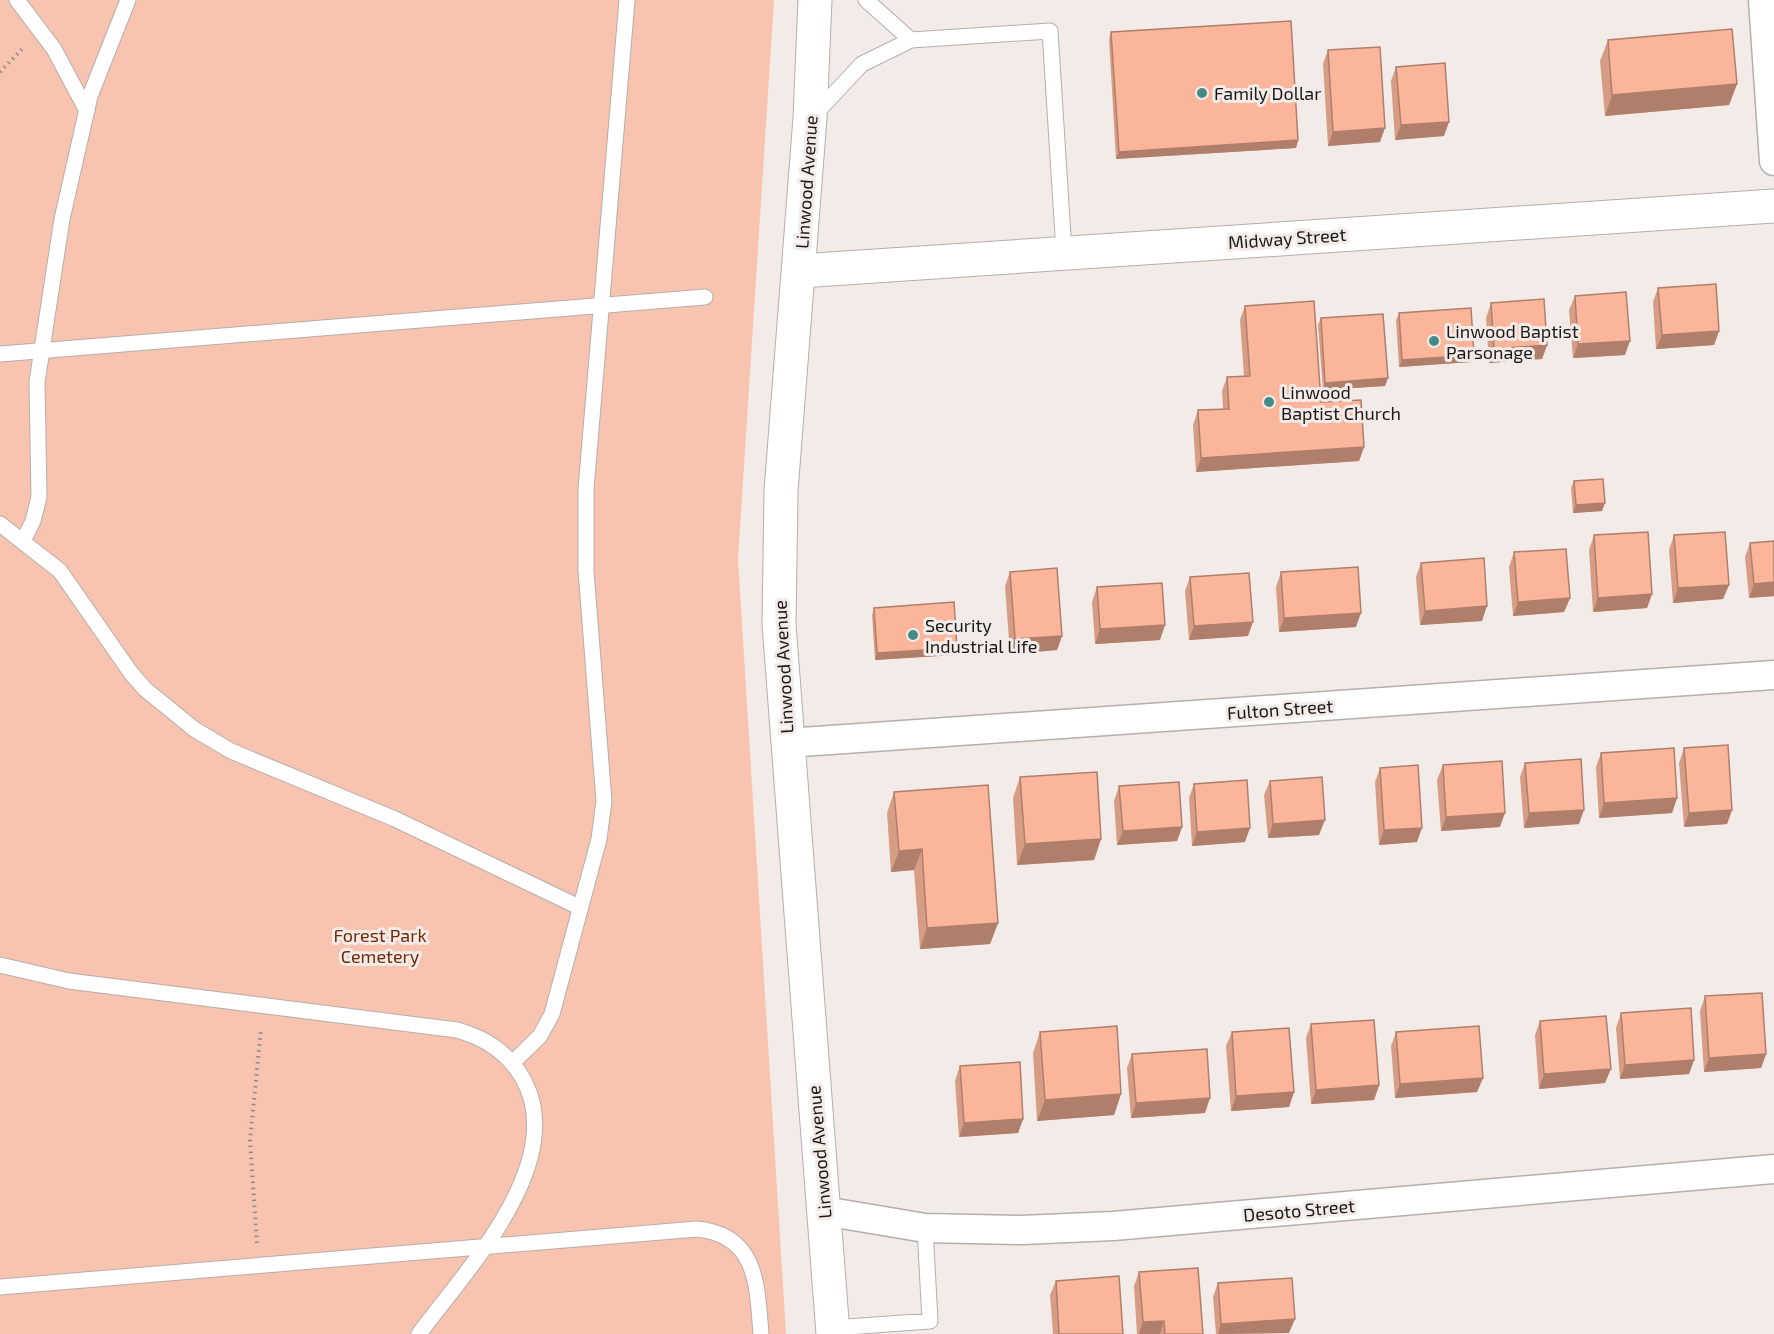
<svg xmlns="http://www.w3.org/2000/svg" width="1774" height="1334" font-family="'Exo 2',sans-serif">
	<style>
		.green { fill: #f8c3af }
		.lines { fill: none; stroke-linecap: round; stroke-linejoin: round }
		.lane-casing { stroke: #b6aeab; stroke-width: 17 }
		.street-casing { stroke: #b6aeab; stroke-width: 31 }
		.secondary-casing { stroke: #b6aeab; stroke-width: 35 }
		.path { stroke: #908a88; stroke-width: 4; stroke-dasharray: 1.5 4.5; stroke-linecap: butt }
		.lane { stroke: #fff; stroke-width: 15 }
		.street { stroke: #fff; stroke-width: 28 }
		.secondary { stroke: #fff; stroke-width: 33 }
		.wall { fill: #d79c84 }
		.shaded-wall { fill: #af7f6c }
		.building { fill: #fab59a; stroke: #af7f6c; stroke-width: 1.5 }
		.poi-dot { fill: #448b88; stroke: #f3ebe8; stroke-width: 2 }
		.labels { text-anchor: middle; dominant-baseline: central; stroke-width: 6; stroke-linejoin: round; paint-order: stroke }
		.poi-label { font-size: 18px; fill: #1b1817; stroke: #f3ebe8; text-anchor: start }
		.street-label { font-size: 18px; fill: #1b1817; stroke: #f3ebe8 }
		.park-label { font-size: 18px; fill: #722802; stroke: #f3ebe8 }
	</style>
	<rect width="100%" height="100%" fill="#f3ebe8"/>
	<path class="green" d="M0 0H774L738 559 786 1334H0Z"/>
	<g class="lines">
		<g class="lane-casing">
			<path id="lane" d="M17 0 54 49 87 111
				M866 0 911 40
				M814 115 862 64 911 40 1050 31 1064 252
				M0 354 705 297
				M0 524 60 571 131 673 145 689 194 729 231 751 395 819 579 907
				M23 541 33 521 39 497 37 382 62 219 90 96 128 0
				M0 965 69 981 457 1030C485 1038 506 1051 522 1077 571 1161 466 1270 419 1334
				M512 1063 540 1036 552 1014 599 839 604 801 586 571V489L627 0
				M0 1287 697 1229C758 1235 757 1286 761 1334
				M833 1328 930 1321 925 1228"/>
		</g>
		<g class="street-casing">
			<path id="street" d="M1763 0 1774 161
				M787 743 1774 675
				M824 1211 925 1228 1022 1230 1113 1226 1774 1169"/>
		</g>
		<g class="secondary-casing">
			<path id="secondary" d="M815 0 810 118 781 491 779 624 833 1334
				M800 271 1774 206"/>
		</g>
		<path class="path" d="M0 72 24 47
			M257 1243 250 1141 261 1029"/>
		<use href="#lane" class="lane"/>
		<use href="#street" class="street"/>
		<use href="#secondary" class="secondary"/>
	</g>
	<path class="wall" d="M1111 32 1298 140 1296 148 1116 159 1109 39Z
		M1608 40 1737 84 1729 105 1605 116 1600 61Z
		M1328 50 1380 142 1328 146 1323 64Z
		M1396 67 1444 136 1395 140 1391 81Z
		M1658 288 1719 331 1714 345 1656 349 1653 302Z
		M1575 296 1625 355 1573 358 1569 310Z
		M1491 303 1547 345 1542 359 1489 363 1486 318Z
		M1245 306 1321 402 1364 447 1359 461 1196 472 1193 425 1198 410 1223 409 1222 391 1227 377 1244 376 1240 320Z
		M1399 313 1471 362 1399 367 1396 320Z
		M1321 318 1388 378 1385 386 1323 390 1318 325Z
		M1574 481 1602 511 1573 513 1571 488Z
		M1594 535 1652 594 1647 608 1593 612 1589 550Z
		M1674 535 1729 585 1723 599 1673 603 1669 550Z
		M1774 541V596L1749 598 1745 557 1750 543Z
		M1514 552 1570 598 1564 612 1513 616 1509 567Z
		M1421 563 1482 621 1420 625 1416 577Z
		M1010 572 1062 636 1057 650 1010 654 1005 586Z
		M1281 572 1356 627 1279 632 1276 587Z
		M1190 577 1248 636 1189 640 1185 591Z
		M1097 587 1160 640 1095 644 1092 602Z
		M874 608 955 655 875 660 872 615Z
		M1684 748 1732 810 1727 824 1684 827 1679 763Z
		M1601 753 1677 798 1672 813 1599 818 1596 767Z
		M1525 763 1579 824 1524 828 1520 777Z
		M1443 765 1500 827 1441 831 1437 780Z
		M1380 768 1417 842 1379 845 1375 782Z
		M1020 777 1101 839 1094 860 1017 865 1013 798Z
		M1270 781 1319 835 1268 838 1264 795Z
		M1194 784 1245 842 1192 846 1189 798Z
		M1119 786 1182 827 1177 841 1117 845 1114 801Z
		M894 792 998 923 990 944 920 949 914 870 891 872 887 813Z
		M1705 996 1766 1054 1761 1068 1704 1072 1700 1011Z
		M1621 1013 1694 1060 1689 1074 1620 1079 1616 1028Z
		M1540 1021 1605 1083 1539 1089 1535 1035Z
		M1311 1024 1379 1085 1374 1100 1311 1104 1306 1038Z
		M1040 1032 1121 1094 1114 1115 1037 1121 1033 1053Z
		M1232 1032 1294 1092 1289 1107 1231 1111 1226 1046Z
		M1396 1032 1483 1078 1477 1092 1395 1098 1391 1046Z
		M1132 1054 1205 1113 1131 1118 1127 1068Z
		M960 1066 1023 1119 1018 1133 959 1137 955 1081Z
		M1139 1272 1203 1334H1137L1134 1286Z
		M1056 1281 1123 1334H1053L1050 1295Z
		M1218 1283 1289 1333 1216 1334 1213 1297Z"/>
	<path class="shaded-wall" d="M1737 84 1729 105 1605 116 1612 95Z
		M1449 122 1444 136 1395 140 1401 125Z
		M1385 128 1380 142 1328 146 1333 132Z
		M1298 140 1296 148 1116 159 1119 152Z
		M1719 331 1714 345 1656 349 1662 335Z
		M1630 341 1625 355 1573 358 1578 344Z
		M1547 345 1542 359 1489 363 1494 349Z
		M1474 355 1471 362 1399 367 1402 360Z
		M1388 378 1385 386 1323 390 1325 383Z
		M1364 447 1359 461 1196 472 1201 458Z
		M1605 503 1602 511 1573 513 1576 505Z
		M1774 582V596L1749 598 1754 584Z
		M1729 585 1723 599 1673 603 1678 588Z
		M1652 594 1647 608 1593 612 1598 598Z
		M1570 598 1564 612 1513 616 1518 602Z
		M1487 606 1482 621 1420 625 1425 611Z
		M1361 613 1356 627 1279 632 1284 618Z
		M1253 622 1248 636 1189 640 1194 626Z
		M1165 625 1160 640 1095 644 1100 629Z
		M1062 636 1057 650 1010 654 1015 639Z
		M957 648 955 655 875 660 877 653Z
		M1677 798 1672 813 1599 818 1604 803Z
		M1584 810 1579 824 1524 828 1529 813Z
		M1732 810 1727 824 1684 827 1689 813Z
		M1505 813 1500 827 1441 831 1446 817Z
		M1325 820 1319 835 1268 838 1273 824Z
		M1182 827 1177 841 1117 845 1123 831Z
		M1250 828 1245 842 1192 846 1197 832Z
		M1422 828 1417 842 1379 845 1384 830Z
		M1101 839 1094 860 1017 865 1025 844Z
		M922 849 914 870 891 872 899 851Z
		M998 923 990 944 920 949 927 928Z
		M1766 1054 1761 1068 1704 1072 1709 1058Z
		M1694 1060 1689 1074 1620 1079 1625 1065Z
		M1611 1069 1605 1083 1539 1089 1544 1074Z
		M1483 1078 1477 1092 1395 1098 1400 1084Z
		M1379 1085 1374 1100 1311 1104 1316 1090Z
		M1294 1092 1289 1107 1231 1111 1236 1096Z
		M1121 1094 1114 1115 1037 1121 1045 1100Z
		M1210 1098 1205 1113 1131 1118 1136 1103Z
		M1023 1119 1018 1133 959 1137 964 1123Z
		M1295 1319 1289 1333 1218 1334 1221 1324Z
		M1164 1321 1160 1334H1139L1143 1322Z"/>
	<path class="building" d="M1291 21 1298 140 1119 152 1111 32Z
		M1732 29 1737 84 1612 95 1608 40Z
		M1380 47 1385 128 1333 132 1328 50Z
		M1445 63 1449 122 1401 125 1396 67Z
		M1716 284 1719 331 1662 335 1658 288Z
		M1626 292 1630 341 1578 344 1575 296Z
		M1544 299 1547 345 1494 349 1491 303Z
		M1314 301 1321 402 1361 400 1364 447 1201 458 1198 410 1229 409 1227 377 1250 376 1245 306Z
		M1471 308 1474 355 1402 360 1399 313Z
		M1383 314 1388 378 1325 383 1321 318Z
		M1603 479 1605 503 1576 505 1574 481Z
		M1648 532 1652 594 1598 598 1594 535Z
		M1725 532 1729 585 1678 588 1674 535Z
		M1774 541V582L1754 584 1750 543Z
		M1566 549 1570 598 1518 602 1514 552Z
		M1484 558 1487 606 1425 611 1421 563Z
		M1358 567 1361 613 1284 618 1281 572Z
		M1057 568 1062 636 1015 639 1010 572Z
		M1249 573 1253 622 1194 626 1190 577Z
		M1162 583 1165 625 1100 629 1097 587Z
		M954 602 957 648 877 653 874 608Z
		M1728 745 1732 810 1689 813 1684 748Z
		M1674 748 1677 798 1604 803 1601 753Z
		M1581 759 1584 810 1529 813 1525 763Z
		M1502 761 1505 813 1446 817 1443 765Z
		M1418 765 1422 828 1384 830 1380 768Z
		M1097 772 1101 839 1025 844 1020 777Z
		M1322 777 1325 820 1273 824 1270 781Z
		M1247 780 1250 828 1197 832 1194 784Z
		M1179 782 1182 827 1123 831 1119 786Z
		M988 785 998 923 927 928 922 849 899 851 894 792Z
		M1762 993 1766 1054 1709 1058 1705 996Z
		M1691 1008 1694 1060 1625 1065 1621 1013Z
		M1606 1016 1611 1069 1544 1074 1540 1021Z
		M1374 1020 1379 1085 1316 1090 1311 1024Z
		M1117 1026 1121 1094 1045 1100 1040 1032Z
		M1479 1026 1483 1078 1400 1084 1396 1032Z
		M1289 1028 1294 1092 1236 1096 1232 1032Z
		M1207 1049 1210 1098 1136 1103 1132 1054Z
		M1020 1062 1023 1119 964 1123 960 1066Z
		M1198 1268 1203 1334H1165L1164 1321 1143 1322 1139 1272Z
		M1119 1276 1123 1334H1059L1056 1281Z
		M1292 1278 1295 1319 1221 1324 1218 1283Z"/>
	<g class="poi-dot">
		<circle cx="1202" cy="93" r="6"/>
		<circle cx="1434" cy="341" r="6"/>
		<circle cx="1269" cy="402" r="6"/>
		<circle cx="913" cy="635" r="6"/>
	</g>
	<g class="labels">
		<g class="poi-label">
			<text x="1214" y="93">Family Dollar</text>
			<text x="1446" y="331">Linwood Baptist<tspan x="1446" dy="21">Parsonage</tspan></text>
			<text x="1281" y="392">Linwood<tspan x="1281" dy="21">Baptist Church</tspan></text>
			<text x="925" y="625">Security<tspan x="925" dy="21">Industrial Life</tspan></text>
		</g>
		<g class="street-label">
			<text transform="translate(806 182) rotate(-86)">Linwood Avenue</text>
			<text transform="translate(1287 238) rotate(-4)">Midway Street</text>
			<text transform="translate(783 667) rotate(-93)">Linwood Avenue</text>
			<text transform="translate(1280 709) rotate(-4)">Fulton Street</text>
			<text transform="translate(819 1152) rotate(-95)">Linwood Avenue</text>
			<text transform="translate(1299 1210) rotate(-5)">Desoto Street</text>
		</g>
		<g class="park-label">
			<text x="380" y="935">Forest Park<tspan x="380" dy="21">Cemetery</tspan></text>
		</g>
	</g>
</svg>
